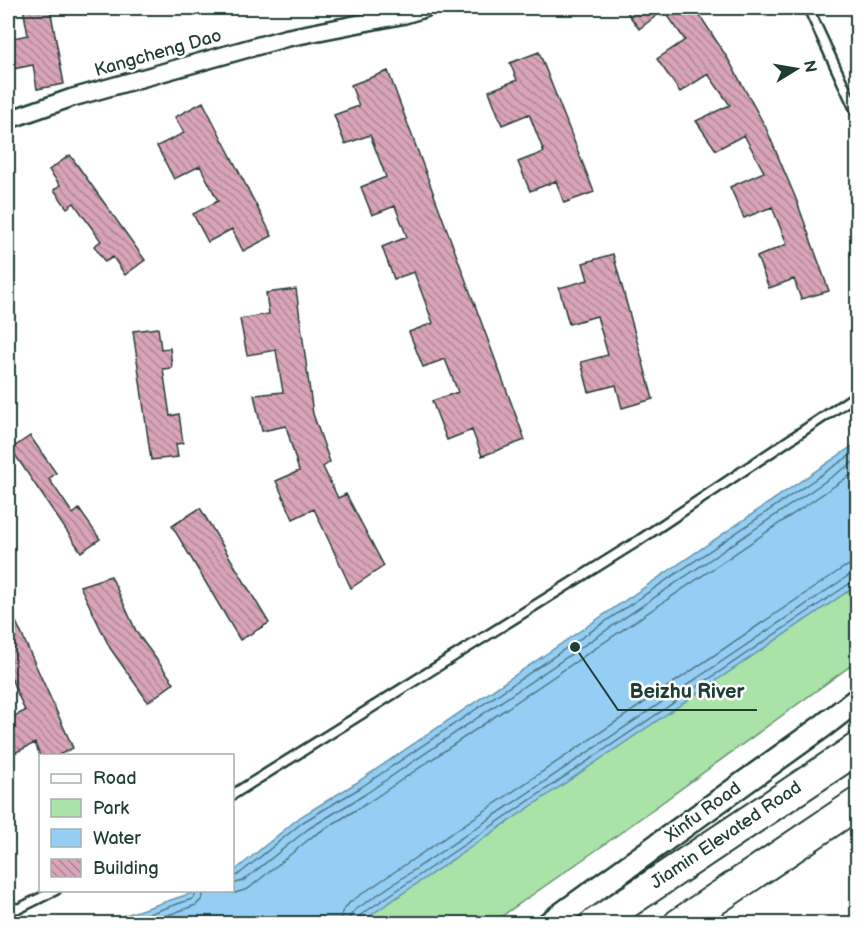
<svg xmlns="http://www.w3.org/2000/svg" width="865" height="931" font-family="'Balsamiq Sans',sans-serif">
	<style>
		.green { fill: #aae3a8; stroke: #64906e; stroke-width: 1.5 }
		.water { fill: #95cef4; stroke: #6694a7; stroke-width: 1.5 }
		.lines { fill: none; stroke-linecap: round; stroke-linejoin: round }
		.shore { stroke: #4e7781; stroke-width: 1.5 }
		.building { fill: url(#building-back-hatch); stroke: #1f3d34; stroke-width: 1.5 }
		.lane-casing { stroke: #1f3d34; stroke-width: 13 }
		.street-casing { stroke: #1f3d34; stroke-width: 21 }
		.secondary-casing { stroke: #1f3d34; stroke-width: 27 }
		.highway-casing { stroke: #1f3d34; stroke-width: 34 }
		.lane { stroke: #fff; stroke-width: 8 }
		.street { stroke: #fff; stroke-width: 16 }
		.secondary { stroke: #fff; stroke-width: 22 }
		.highway { stroke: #fff; stroke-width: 30 }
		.labels { text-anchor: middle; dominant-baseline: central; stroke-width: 5; stroke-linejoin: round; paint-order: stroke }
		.street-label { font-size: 18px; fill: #1f3d34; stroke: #fff }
		.leader { fill: none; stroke: #1f3d34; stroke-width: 2 }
		.callout-dot { fill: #1f3d34; stroke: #fff; stroke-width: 2 }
		.callout-label { font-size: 20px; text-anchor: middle; font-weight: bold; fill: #1f3d34; stroke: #fff; stroke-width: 5; stroke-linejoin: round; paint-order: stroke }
	</style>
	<defs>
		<pattern id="building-back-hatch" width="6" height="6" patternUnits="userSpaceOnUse" patternTransform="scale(1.5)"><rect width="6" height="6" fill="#d9a3b8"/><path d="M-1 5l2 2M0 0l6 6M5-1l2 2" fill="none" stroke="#af8696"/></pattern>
	</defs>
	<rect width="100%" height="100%" fill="#fff"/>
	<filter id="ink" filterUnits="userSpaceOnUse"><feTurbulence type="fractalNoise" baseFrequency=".0167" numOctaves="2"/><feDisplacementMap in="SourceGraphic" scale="12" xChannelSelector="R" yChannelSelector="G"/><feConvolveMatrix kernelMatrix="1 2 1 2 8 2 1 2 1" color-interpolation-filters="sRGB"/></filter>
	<g filter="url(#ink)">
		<path class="green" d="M857 569V661L605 844 492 923 334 924Z"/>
		<path class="water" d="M857 443V585L359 923H101L198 891 232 890 233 872 300 817 356 783Z"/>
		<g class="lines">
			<path class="shore" d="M232 877 238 875 303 822 360 788 858 450
				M232 884 243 881 308 829 364 795 858 459
				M223 890 235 893 248 889 313 836 369 802 858 470
				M119 924 192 899 195 896 196 890
				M143 924 196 905 202 899 204 890
				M340 924 342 912 350 902 843 568 850 565 858 564
				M349 924 350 916 355 910 848 576 858 573
				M356 924 357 919 359 916 852 582 858 581"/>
		</g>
		<path class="building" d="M23 8H50L64 84 37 89 33 65 8 70V39L28 35Z
			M624 8H695L728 59 766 128 796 199 829 291 801 299 794 279 769 288 757 257 787 244 772 207 744 218 730 187 764 172 744 135 716 150 696 121 730 105 708 74 680 92 657 59 685 40 664 10 639 29Z
			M539 52 594 192 564 203 556 181 530 191 518 162 544 152 529 114 502 125 489 91 517 80 510 63Z
			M388 71 525 440 482 456 472 430 447 440 432 401 458 392 445 359 423 367 409 332 433 323 414 272 394 279 382 247 407 237 395 206 372 215 361 187 386 177 370 135 345 144 334 115 359 106 351 85Z
			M203 102 272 236 243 251 232 229 208 242 193 214 218 201 200 166 174 179 157 146 184 133 175 117Z
			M70 155 145 260 125 275 113 257 105 262 94 246 101 241 74 203 67 208 54 190 60 185 49 170Z
			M613 254 653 399 622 408 616 385 589 392 581 362 608 355 597 316 569 324 559 288 588 280 583 263Z
			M296 289 313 414 330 462 323 467 338 498 346 494 384 566 351 588 314 509 293 519 276 481 299 471 286 426 262 431 254 395 283 392 276 350 247 355 240 319 269 314 266 293Z
			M158 328 161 349 170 348 172 368 163 369 170 416 179 414 183 443 176 444 178 457 151 460 133 331Z
			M30 436 56 473 49 479 73 514 79 509 100 539 81 552 11 449Z
			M200 508 269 623 240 640 172 526Z
			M111 576 137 633 174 683 148 702 110 648 80 586Z
			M8 604 73 748 57 756H40L35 743 8 756V719L25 711 8 671Z"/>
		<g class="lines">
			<g class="lane-casing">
				<path id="lane" d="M811 8V14L858 116
					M232 795 638 541 858 394
					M8 909 20 908 56 890"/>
			</g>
			<g class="street-casing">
				<path id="street" d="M8 120 71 98 286 38 403 15 426 8"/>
			</g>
			<g class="secondary-casing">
				<path id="secondary" d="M548 924 823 726 858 699"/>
			</g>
			<g class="highway-casing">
				<path id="highway" d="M595 924 858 748
					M679 924 858 803"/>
			</g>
			<use href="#lane" class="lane"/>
			<use href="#street" class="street"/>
			<use href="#secondary" class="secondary"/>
			<use href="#highway" class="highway"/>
		</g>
	</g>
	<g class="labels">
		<g class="street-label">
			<text transform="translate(158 53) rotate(-16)">Kangcheng Dao</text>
			<text transform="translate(703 812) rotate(-36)">Xinfu Road</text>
			<text transform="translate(726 835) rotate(-34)">Jiamin Elevated Road</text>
		</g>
	</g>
	<path class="leader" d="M575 647L618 710H757"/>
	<circle class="callout-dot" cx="575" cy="647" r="6"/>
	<g class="callout-label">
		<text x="687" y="698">Beizhu River</text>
	</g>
	<rect width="865" height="931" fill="none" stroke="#fff" stroke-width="30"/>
	<rect x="15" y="15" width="835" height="901" fill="none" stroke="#1f3d34" stroke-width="2" filter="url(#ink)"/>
	<rect x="39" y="754" width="195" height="138" fill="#ffffff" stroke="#a5b1ae" stroke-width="1.5"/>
	<rect x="51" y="774" width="30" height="9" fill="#ffffff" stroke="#a5b1ae" stroke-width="1.5"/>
	<text x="93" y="784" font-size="18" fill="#1f3d34">Road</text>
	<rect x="51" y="799" width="30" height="18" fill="#aae3a8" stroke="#a5b1ae" stroke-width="1.5"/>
	<text x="93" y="814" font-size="18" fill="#1f3d34">Park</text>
	<rect x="51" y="829" width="30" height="18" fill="#95cef4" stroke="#a5b1ae" stroke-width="1.5"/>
	<text x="93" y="844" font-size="18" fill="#1f3d34">Water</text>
	<rect x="51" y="859" width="30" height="18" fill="url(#building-back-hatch)" stroke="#a5b1ae" stroke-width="1.5"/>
	<text x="93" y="874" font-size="18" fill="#1f3d34">Building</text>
	<g transform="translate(796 69) rotate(79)" stroke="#ffffff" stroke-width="4.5" paint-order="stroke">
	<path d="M0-4.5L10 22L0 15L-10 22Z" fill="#1f3d34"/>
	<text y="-9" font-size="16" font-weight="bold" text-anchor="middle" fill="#1f3d34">N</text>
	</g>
</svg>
